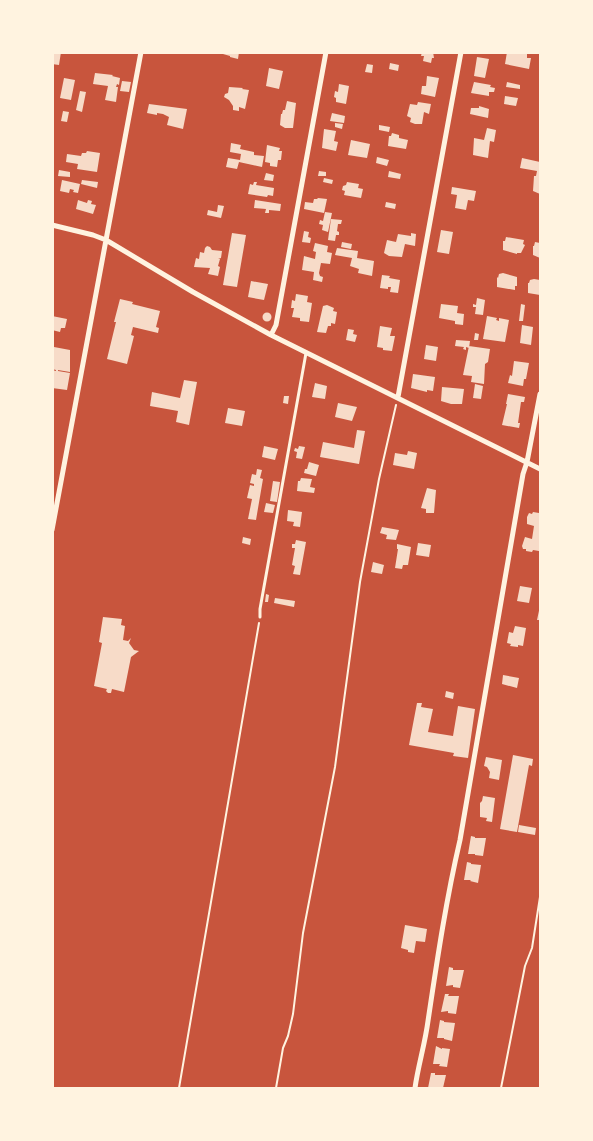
<svg xmlns="http://www.w3.org/2000/svg" width="593" height="1141" font-family="'Alegreya Sans',sans-serif">
	<style>
		.building { fill: #f7dbc8 }
		.lines { fill: none; stroke-linecap: round; stroke-linejoin: round }
		.path { stroke: #fff3e0; stroke-width: 2 }
		.service { stroke: #fff3e0; stroke-width: 3 }
		.minor { stroke: #fff3e0; stroke-width: 5 }
	</style>
	<rect width="100%" height="100%" fill="#c8553d"/>
	<path class="building" d="M52 52H61L59 65 52 64Z
		M223 52H239L238 59 230 57V56L223 54Z
		M422 52H433L434 58H432L431 63 423 61 424 56H421Z
		M507 52 527 54V58H531L529 69 505 64Z
		M477 57 489 59 485 78 474 76Z
		M390 63 399 65 398 71 389 69Z
		M367 64 373 65 372 73 365 72Z
		M269 68 283 71 279 89 266 86Z
		M95 73 113 75 112 76 120 78 119 85 117 84 116 87H118L116 102 105 100 108 86 93 84Z
		M427 76 439 78 435 97 421 94 422 86H426Z
		M64 78 75 80 71 100 60 98Z
		M122 81 131 82 129 92 120 91Z
		M474 82 491 85 490 87 495 88 494 92H489V96L471 93Z
		M507 82 520 85V89L506 87Z
		M339 84 349 86 346 104 336 102V98L334 97 335 91 338 92Z
		M229 87 243 88 242 89 249 90 245 109 239 107V111L233 110V106L229 100 224 97 225 94 228 93Z
		M80 91 86 92 82 112 76 110Z
		M505 96 518 98 516 106 504 104Z
		M287 101 296 103 293 128H285L280 125 281 114H282L283 110H285Z
		M418 102 431 104 429 114 424 112 422 124H415L410 122 411 118 407 116 410 104 417 105Z
		M149 104 187 109 183 129 167 125 169 117 163 114 157 113V115L147 113Z
		M479 106 489 109 488 118 470 114 471 108H479Z
		M63 111 69 112 67 122 61 121Z
		M332 113 345 116 344 123 330 121Z
		M335 123 343 124 342 129 335 127Z
		M379 125 390 127 389 132 379 130Z
		M487 128 496 130 494 142 490 141 488 158 473 155 474 138 484 140Z
		M324 129 336 131 334 141 338 142 336 151 322 148Z
		M392 133 399 135V138L408 140 406 149 388 146 389 136H391Z
		M351 140 370 144 367 158 348 155Z
		M231 143 241 145 240 149 254 152V155L264 156 262 167 239 162 237 169 226 167 228 158 240 160 241 154 230 152Z
		M267 145 280 148 279 151H282L281 160H278L277 167 270 166V163L265 162Z
		M87 151 100 153 97 172 77 169 78 164 66 162 67 154 81 156 82 153H86Z
		M377 157 389 160 387 166 376 163Z
		M522 158 540 162V194L533 191 534 176H536L537 171 520 168Z
		M59 170 70 172V177L58 176Z
		M319 171 326 172V176H318Z
		M389 171 401 174 400 179 388 177Z
		M266 173 274 175 273 181 264 180Z
		M324 178 333 180 332 184 323 182Z
		M62 180 80 184 78 193 73 192 74 190 70 189 69 193 60 191Z
		M82 180 98 182 97 188 81 184Z
		M254 182H257L256 185 274 188 273 196 268 195 267 197 248 194 250 184 253 185Z
		M347 182 359 184 358 188 363 189 361 198 344 195 345 191 342 190 343 186 346 185Z
		M452 187 476 191 474 201 468 200 466 210 455 208 457 195 451 194Z
		M318 198 327 199 324 213 304 209 305 202 313 203 314 199H317Z
		M78 200 87 203 88 200 92 201 91 204 96 205 93 214 76 209Z
		M255 200 281 204 280 211 269 210V213H265L266 209 254 208Z
		M386 202 396 204 395 209 385 207Z
		M218 205 224 206 221 218 207 215 208 210 217 212Z
		M325 212 332 213 328 232 322 230 323 225 319 224 320 220 323 221Z
		M331 219 342 220 341 224H338L337 231 339 232V235H336L335 241 328 240Z
		M441 230 453 232 449 254 437 252Z
		M304 231 309 232 308 237 311 238 310 243 302 242Z
		M232 233 246 235 237 287 223 285Z
		M411 233 416 234 415 246 405 244 402 257 389 256 384 253 387 240 396 242 398 234 411 236Z
		M506 237 524 240 523 244 525 245 521 253H517V254L503 250V241H505Z
		M342 242 352 244 351 249 341 247Z
		M535 242 540 243V258L533 255V246H534Z
		M315 243 328 246 327 252 332 253 330 264 321 263 319 273 320 276 323 277 322 282 313 280 314 272 302 270 304 256 315 259 316 252 313 251Z
		M207 246 210 247 212 250 222 251 221 258 218 259H220L218 266 220 267 218 276 208 274 210 268 194 267 196 258 199 259 200 252 204 253 205 248Z
		M337 248 358 251 357 258 374 261 372 276 358 273 359 269 350 266 352 258 335 255Z
		M503 273 517 277V286H515V290L497 287V277L498 278 499 274Z
		M382 275 390 276 389 278 400 280 398 293 390 292 391 287H388V289L380 288Z
		M534 279 540 280V295L528 293V283H529L530 280Z
		M251 281 268 284 264 300 248 297Z
		M296 294 308 296 307 302 312 303 309 322 300 321V318L292 317 294 308H291L292 300 295 301Z
		M477 298 485 300 483 315 475 314 476 307H473V304L476 305Z
		M120 299 133 302 132 304 160 311 156 327 159 328 158 333 133 327 131 335 134 336 127 364 107 359 116 322H114Z
		M441 304 458 306 457 313 464 314 463 325 455 324V321L439 318Z
		M521 304 525 305 523 321H519Z
		M327 305 334 308 333 311 337 312 335 324 331 323V326H328L326 333 317 332 323 306Z
		M262.5 317a4.5 4.5 0 1 1 9 0a4.5 4.5 0 1 1-9 0Z
		M52 316 67 319 65 328H61L60 332 52 330Z
		M487 316 497 318 496 320 499 321V318L509 320 505 342 483 339Z
		M522 325 533 327 531 345 520 343Z
		M380 326 392 328 390 336H395L392 351 383 350V348L377 347Z
		M348 329 354 330 353 334 357 335 355 342 346 340Z
		M475 333 479 334 478 340H474Z
		M456 340 470 341 469 348 466 347V350L463 349 464 347 455 346Z
		M426 345 438 347 436 361 424 359Z
		M469 346 490 349 488 362 485 364 484 384 471 382 472 376 463 375Z
		M54 347 70 350V372L58 370V371L70 373 67 390 52 388V370L56 371V370L52 369Z
		M514 361 529 363 526 379H524L523 386 508 383 510 375 512 376Z
		M413 374 435 377 433 391 427 390V392L411 388Z
		M184 380 197 382 189 425 176 422 178 411 150 406 152 392 180 398Z
		M315 383 327 386 325 399 312 397Z
		M475 384 483 386 481 399 473 398Z
		M442 387 464 389 462 404H451L441 401Z
		M508 394 525 397 524 402H521L518 423H520L519 428 502 425 507 404H506Z
		M284 396H289L288 404 283 403Z
		M338 403 357 407 352 421 335 417Z
		M228 408 245 411 242 426 225 423Z
		M357 430 365 431 359 464 320 457 323 442 354 448Z
		M264 446 278 449 275 460 262 457Z
		M299 446 305 447 302 459 296 458 297 452 294 451 295 448 298 449Z
		M408 451 417 453 414 469 393 465 395 453 407 455Z
		M309 462 319 465 316 476 304 473 305 469H307Z
		M257 469 262 470 260 478 263 479 256 520 248 519 252 499 247 498 250 485 254 486V484L250 483 252 474 256 475Z
		M301 478 312 479 310 487 315 488 314 493 297 491 298 481H300Z
		M273 481 280 482 277 502 270 501Z
		M427 488 436 490 434 513H426V509L421 508Z
		M266 503 275 505 273 513 264 512Z
		M288 510 302 512 300 527 293 526 294 522 287 521Z
		M533 512 539 513 540 515V543L539 551 533 550 532 552 526 551V549H523L522 546 525 537 532 539 534 526 527 524V517L529 513 532 514Z
		M382 527 399 530 396 540 386 539 387 535 380 533Z
		M243 537 251 539 250 545 242 543Z
		M296 540 306 542 300 575 293 574 295 566 292 565 295 548H292V544H295Z
		M418 543 431 545 429 557 416 555Z
		M397 544 411 547 408 565H403L402 569 395 568 398 549H397Z
		M373 562 384 565 382 574 371 572Z
		M520 586 532 588 529 603 517 601Z
		M266 594 269 595 268 602H265Z
		M275 598 295 601 294 607 274 603Z
		M540 606V620H537Z
		M103 617 122 619 121 625 125 626 123 640 128 641 131 638 129 643 134 650 139 651 131 657 124 692 112 689 111 693H108L106 691 107 689 94 686 102 643 99 642Z
		M515 626 526 628 523 646 518 645V647L510 646 511 644 507 643 509 632 513 633Z
		M503 675 519 678 517 688 502 684Z
		M446 691 454 693 453 699 445 697Z
		M417 703H422L421 707 433 709 428 732 453 736 458 706 475 709 468 758 453 756 454 753 409 745Z
		M513 755 533 759 532 766 529 765 517 832 500 829Z
		M486 757 502 760 499 780 489 778 490 772 487 767 484 766Z
		M483 796 495 798 492 822 486 821 487 818 480 817V803L482 801Z
		M519 825 536 828 535 835 518 832Z
		M471 836 475 837V838H486L483 856 475 855V854H468Z
		M467 862 471 863V864L481 865 478 883 470 881 471 880H464Z
		M405 925 427 929 425 942 416 941 414 953 408 952V950L401 948Z
		M449 967 453 968V970H464L460 988 453 987V985L446 986Z
		M445 994H449L448 996H459L456 1014 448 1013V1011L441 1012Z
		M440 1020 444 1021V1022L455 1023 452 1041 444 1039V1038H437Z
		M436 1046 442 1049V1048L450 1049 447 1067 439 1066 440 1064H433Z
		M431 1073H435V1075H446L443 1088H428Z"/>
	<g class="lines">
		<path class="path" d="M179 1088 259 623
			M276 1088 283 1048 288 1036 293 1014 303 933 335 767 360 582 379 479 396 405
			M501 1088 525 966 532 948 540 897"/>
		<path class="service" d="M260 617V609L306 353"/>
		<path class="minor" d="M52 225 93 235 106 240 193 292 271 335 540 469
			M271 335 276 325 326 52
			M398 397 461 52
			M52 530 141 52
			M415 1088C418 1066 425 1044 428 1021 437 961 446 900 460 840L523 474 527 462 540 394"/>
	</g>
	<rect width="593" height="1141" fill="none" stroke="#fff3e0" stroke-width="108"/>
</svg>
